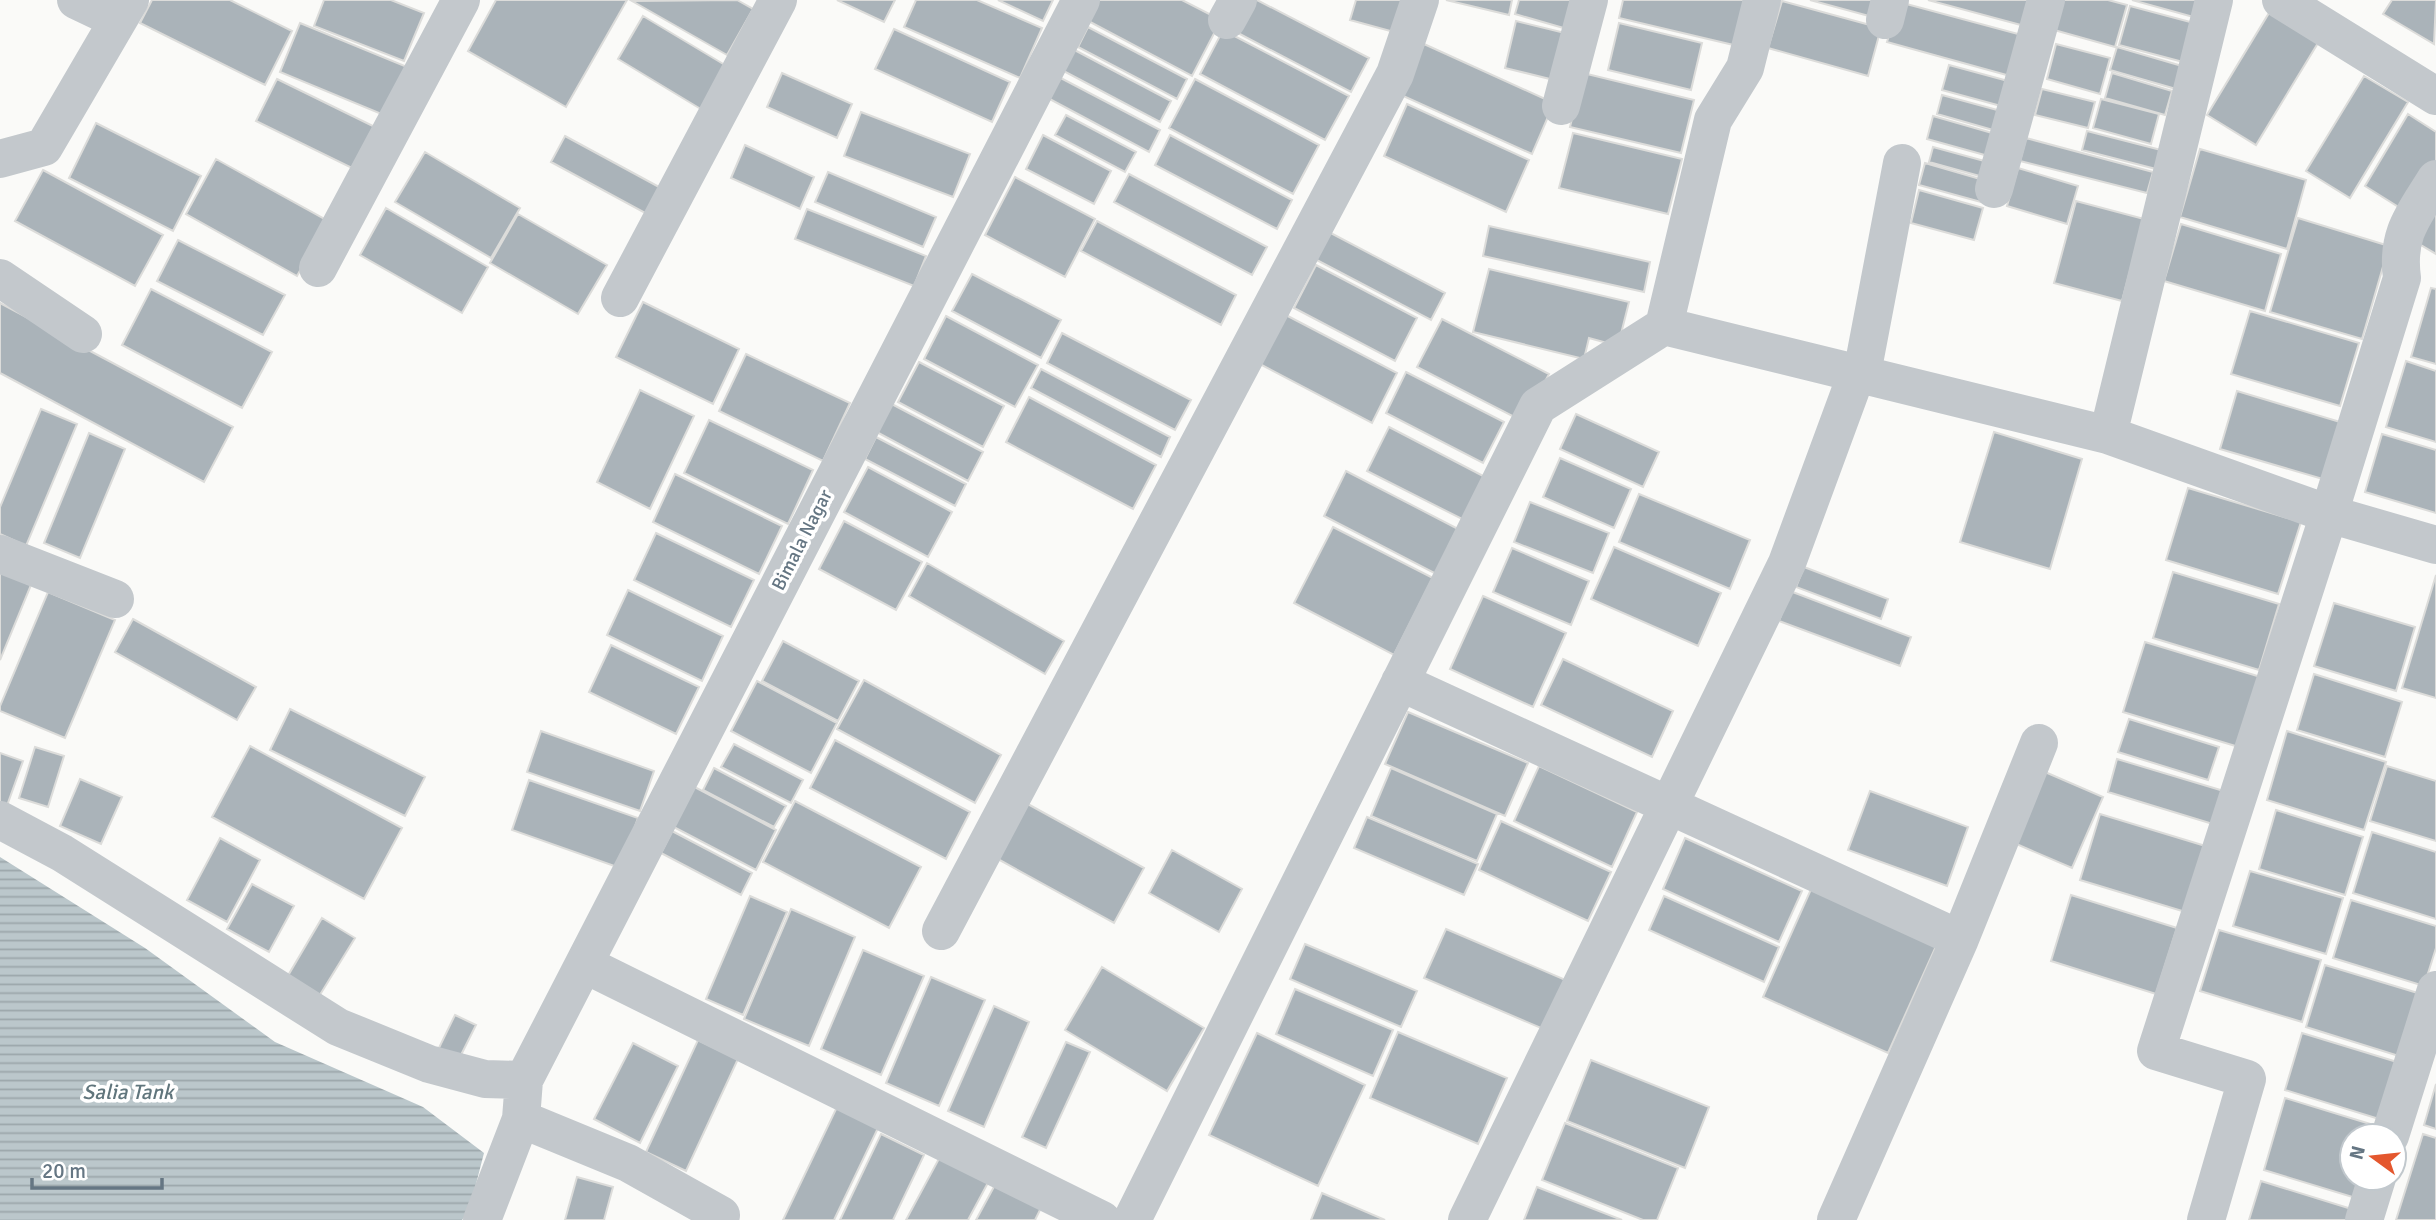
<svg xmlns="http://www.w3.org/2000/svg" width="2436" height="1220" font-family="Signika,sans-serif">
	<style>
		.water { fill: url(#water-rules) }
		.building { fill: #aab3b9; stroke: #dcdcda; stroke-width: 2 }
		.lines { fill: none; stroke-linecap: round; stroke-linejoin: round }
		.minor { stroke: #c3c8cc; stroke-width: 38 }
		.labels { text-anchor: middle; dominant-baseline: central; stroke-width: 7; stroke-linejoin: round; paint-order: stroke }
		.street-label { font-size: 19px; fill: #657683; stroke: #fff }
		.water-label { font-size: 21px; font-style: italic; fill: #60757c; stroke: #fff }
	</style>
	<defs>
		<pattern id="water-rules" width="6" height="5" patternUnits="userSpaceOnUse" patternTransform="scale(1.75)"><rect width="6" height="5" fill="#bbc7cb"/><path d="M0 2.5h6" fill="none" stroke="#9ca6aa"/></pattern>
	</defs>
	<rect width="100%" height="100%" fill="#fafaf8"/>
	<path class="water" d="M0 857 145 948 275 1042 423 1107 484 1153 469 1211 462 1220H0Z"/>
	<path class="building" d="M152 0H230L292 31 265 85 140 23Z
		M324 0H391L424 13 404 61 314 26Z
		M496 0H627L566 107 468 51Z
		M737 0 753 9 727 55 632 1Z
		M837 0H895L884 22Z
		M916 0H977L1042 28 1020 78 904 27Z
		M998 0H1053L1043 21Z
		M1085 0H1182L1221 20 1192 76 1077 15Z
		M1253 0H1257L1369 58 1351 92 1236 32Z
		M1356 0H1408L1405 35 1350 20Z
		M1446 0H1512L1509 15Z
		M1519 0H1583L1574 31 1515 14Z
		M1623 0H1753L1742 47 1619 18Z
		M1810 0H1885L1880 19Z
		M1928 0H2040L2032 28Z
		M2055 0H2108L2127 5 2115 47 2047 28Z
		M2132 0H2202L2197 18Z
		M2392 0H2436L2434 44 2383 14Z
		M1782 1 1881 28 1868 76 1768 48Z
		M1899 2 2033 38 2021 79 1887 42Z
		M2130 6 2194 23 2183 62 2119 45Z
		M2269 13 2318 43 2256 145 2207 115Z
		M643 16 730 68 704 111 618 59Z
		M1516 21 1565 33 1554 80 1505 68Z
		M300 23 412 69 391 118 280 72Z
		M1619 23 1702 43 1691 90 1608 70Z
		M1088 27 1187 79 1177 99 1078 47Z
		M894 29 1010 82 992 122 875 69Z
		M1223 30 1349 96 1325 140 1200 74Z
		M1424 44 1554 103 1532 154 1401 95Z
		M2056 44 2110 58 2100 94 2047 79Z
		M1067 46 1171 101 1160 122 1056 67Z
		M2117 47 2182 66 2176 89 2110 70Z
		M1949 65 2019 84 2012 109 1942 90Z
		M782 73 852 104 837 138 767 107Z
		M1583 73 1694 100 1681 153 1570 127Z
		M2112 73 2172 91 2165 115 2105 98Z
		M1055 75 1160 130 1149 152 1044 96Z
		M2364 76 2408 102 2350 198 2306 171Z
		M277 79 379 129 358 171 256 121Z
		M1195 79 1319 145 1293 194 1169 128Z
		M2042 89 2095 102 2088 128 2035 115Z
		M1942 95 2012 114 2007 134 1937 114Z
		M2101 99 2159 114 2151 144 2093 128Z
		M1407 104 1529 160 1506 212 1384 156Z
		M861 112 970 154 953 197 844 156Z
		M2408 114 2436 132V178L2413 216 2365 186Z
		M1066 115 1136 152 1125 172 1055 135Z
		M1933 116 2006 137 1999 159 1927 139Z
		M96 123 201 176 173 231 69 178Z
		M2087 131 2161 150 2156 169 2082 150Z
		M1573 133 1682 159 1668 214 1559 188Z
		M1043 135 1111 171 1094 204 1026 169Z
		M1170 135 1292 200 1277 229 1155 165Z
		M565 136 672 194 658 220 551 162Z
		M2026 138 2153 172 2147 193 2020 161Z
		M745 145 814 177 800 209 731 178Z
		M1933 147 1999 165 1994 180 1929 162Z
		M2200 149 2306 180 2287 249 2180 217Z
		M425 152 520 208 491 258 395 202Z
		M216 159 328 221 297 276 186 214Z
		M1925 163 1987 181 1981 202 1919 185Z
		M2018 168 2078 186 2067 224 2007 206Z
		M43 170 163 235 135 286 15 221Z
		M828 172 936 217 923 247 815 202Z
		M1129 174 1267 247 1252 275 1114 202Z
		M1015 177 1095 219 1065 277 985 235Z
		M1919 190 1983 208 1974 240 1911 223Z
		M2436 194V254L2409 238Z
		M2076 201 2144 219 2122 301 2054 283Z
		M386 208 488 267 462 313 360 255Z
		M807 209 926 256 914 286 795 239Z
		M518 214 607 265 578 314 490 263Z
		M2298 218 2389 246 2362 339 2270 312Z
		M1097 221 1236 295 1221 325 1081 251Z
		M2181 224 2281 254 2265 311 2164 281Z
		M1489 226 1650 262 1644 292 1483 256Z
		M1325 230 1445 293 1431 320 1311 257Z
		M178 240 285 295 263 335 157 281Z
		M1316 265 1417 318 1395 361 1294 308Z
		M1489 269 1629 302 1618 346 1589 338 1584 359 1473 332Z
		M972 274 1061 320 1041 358 952 311Z
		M2431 288 2436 289V364L2411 357Z
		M151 289 272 352 242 408 122 345Z
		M643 302 739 349 713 404 616 357Z
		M0 303 233 427 204 482 0 373Z
		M2250 311 2359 343 2340 406 2231 374Z
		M1282 313 1397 373 1372 423 1256 362Z
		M946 316 1038 365 1015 407 924 359Z
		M1442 319 1549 374 1524 422 1417 367Z
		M1062 333 1191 400 1175 430 1047 363Z
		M746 354 850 403 823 461 719 411Z
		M2406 361 2436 371V442L2386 427Z
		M919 362 1004 406 983 447 898 402Z
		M1041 369 1170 437 1161 457 1031 388Z
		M1406 372 1504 422 1483 463 1386 413Z
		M640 390 694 416 650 509 597 482Z
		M2237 391 2350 425 2333 482 2220 449Z
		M1029 397 1156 465 1133 509 1006 442Z
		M886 401 983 452 968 481 871 429Z
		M41 409 77 424 26 546 0 534V507Z
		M1576 414 1659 452 1643 487 1560 449Z
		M709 420 813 470 788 524 684 473Z
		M1389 427 1487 478 1466 521 1367 471Z
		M1994 432 2082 459 2050 569 1960 542Z
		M89 433 125 449 80 558 44 543Z
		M2382 434 2436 450V513L2365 492Z
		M876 437 966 484 955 506 865 459Z
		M1560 458 1631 489 1614 528 1543 497Z
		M868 467 952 512 928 557 844 512Z
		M1346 471 1462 531 1440 576 1324 516Z
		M675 474 782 526 759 574 653 522Z
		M2188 488 2301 522 2278 594 2166 560Z
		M1639 494 1750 540 1730 589 1619 542Z
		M1530 502 1609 533 1593 573 1514 542Z
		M844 521 922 562 896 610 819 569Z
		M1333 527 1433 578 1394 655 1294 603Z
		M656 533 754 580 731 627 634 580Z
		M1614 547 1721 593 1698 646 1591 599Z
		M1512 548 1589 581 1571 625 1493 592Z
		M927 563 1064 641 1045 674 909 596Z
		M1804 567 1888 599 1881 619 1796 587Z
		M0 572 31 585 0 660Z
		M2173 572 2279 604 2259 670 2153 638Z
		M2436 575V698L2402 688Z
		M628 590 723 636 702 681 607 635Z
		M1790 591 1911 637 1900 666 1779 621Z
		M48 592 115 620 65 738 0 711V706Z
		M1483 596 1566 633 1533 707 1450 669Z
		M2334 603 2415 627 2396 691 2314 666Z
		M133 619 256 687 237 720 115 652Z
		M783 641 859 681 838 721 762 681Z
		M2145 642 2264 678 2242 748 2123 712Z
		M611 645 699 687 676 734 589 692Z
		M1563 659 1673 711 1652 757 1541 705Z
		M2314 674 2402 702 2385 757 2297 730Z
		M864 680 1001 755 975 803 837 729Z
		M757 681 837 723 811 773 731 731Z
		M290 709 425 777 405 816 270 750Z
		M1408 712 1528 763 1505 816 1385 764Z
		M2129 719 2219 747 2208 780 2118 752Z
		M541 731 654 771 640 811 527 772Z
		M2287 731 2386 762 2364 830 2267 800Z
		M835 740 970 812 946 859 810 788Z
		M734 744 803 780 791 803 721 767Z
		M250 746 402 828 364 899 212 817Z
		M35 747 64 756 48 807 19 798Z
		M0 753 23 761 4 814 0 813Z
		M2117 759 2227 792 2216 825 2108 792Z
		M1539 766 1637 812 1612 867 1514 821Z
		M2387 766 2436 781V841L2370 821Z
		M714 768 786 806 774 827 703 790Z
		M1391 768 1497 814 1477 861 1371 816Z
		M2045 772 2103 797 2072 868 2014 843Z
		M80 779 122 797 101 844 60 826Z
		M529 780 638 818 620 868 512 830Z
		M687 783 776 830 756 870 666 823Z
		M1870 791 1968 827 1947 886 1848 850Z
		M795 801 921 867 889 928 763 862Z
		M1026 803 1144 868 1114 923 996 858Z
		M2276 810 2363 837 2345 895 2259 869Z
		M2100 814 2212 848 2192 914 2080 880Z
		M1367 817 1478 864 1464 895 1354 848Z
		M1501 821 1611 872 1588 921 1479 870Z
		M672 831 752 873 741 895 661 853Z
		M2372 832 2436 852V919L2353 893Z
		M220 838 260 860 227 922 187 900Z
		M1685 838 1802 891 1779 942 1663 889Z
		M1172 850 1242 889 1219 932 1149 893Z
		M2250 871 2343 898 2326 954 2233 926Z
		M252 884 294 906 269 952 227 929Z
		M1812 887 1937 944 1888 1053 1763 997Z
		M2071 895 2177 928 2156 994 2051 961Z
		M750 896 787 912 743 1015 706 999Z
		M1664 896 1779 947 1764 982 1649 930Z
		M2351 900 2436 926V948L2424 986 2333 958Z
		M791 909 855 937 809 1046 744 1019Z
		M322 918 355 938 318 998 286 979Z
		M1446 929 1568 981 1548 1031 1424 978Z
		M2219 930 2321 960 2302 1022 2200 991Z
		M1305 944 1417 991 1401 1027 1290 979Z
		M863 950 924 976 881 1075 821 1049Z
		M2325 965 2421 994 2402 1057 2306 1027Z
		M1102 967 1204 1028 1167 1091 1065 1030Z
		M931 977 985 1000 939 1106 886 1083Z
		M1295 989 1393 1030 1373 1076 1276 1034Z
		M994 1006 1029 1022 984 1127 948 1111Z
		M455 1015 476 1025 455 1067 435 1056Z
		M1398 1032 1507 1078 1478 1144 1370 1098Z
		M1257 1033 1365 1085 1318 1186 1209 1135Z
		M2302 1033 2397 1062 2379 1119 2285 1090Z
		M698 1040 738 1059 686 1171 646 1152Z
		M1066 1042 1090 1052 1046 1148 1022 1137Z
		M633 1043 678 1066 640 1143 594 1119Z
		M1591 1060 1709 1107 1685 1168 1567 1121Z
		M2436 1084V1129L2424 1125Z
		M2285 1098 2380 1127 2377 1136H2352V1178H2365L2359 1199 2264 1170Z
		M837 1107 879 1126 834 1220H783Z
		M1565 1123 1678 1168 1657 1220H1643L1542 1180Z
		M881 1134 924 1155 893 1220H840Z
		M2423 1134 2436 1138V1220H2396Z
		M942 1153 990 1179 968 1220H906Z
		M577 1177 613 1187 604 1220H565Z
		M2261 1181 2358 1211 2356 1220H2249Z
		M996 1183 1041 1208 1035 1220H976Z
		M1537 1187 1622 1220H1524Z
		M1322 1193 1385 1220H1311Z"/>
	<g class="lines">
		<path class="minor" d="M76 0 118 20
			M2281 0 2436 96
			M1227 20 1238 0
			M1885 20 1890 0
			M1561 106 1589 0
			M0 159 44 147 130 0
			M1994 189 2046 0
			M318 268 461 0
			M0 278 83 334
			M620 298 778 0
			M1664 326 1713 120 1745 68 1762 0
			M2108 435 2214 0
			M0 554 115 599
			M1400 682 1960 939
			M0 820 62 853 338 1027 429 1064 485 1079 524 1080
			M941 931 1395 74 1420 0
			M584 964 1102 1220
			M2390 1136 2436 990
			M482 1220 521 1119
			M720 1220 721 1215 628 1163 521 1119 524 1080 1081 0
			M1132 1220 1538 406 1664 326 2108 435 2329 514 2436 545
			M1467 1220 1787 563 1857 373 1864 363 1902 163
			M1836 1220 1960 939 2039 743
			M2206 1220 2247 1079 2156 1051 2329 514 2402 278C2396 233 2414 215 2436 179
			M2364 1220 2377 1178"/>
	</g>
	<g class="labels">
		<g class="street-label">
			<text transform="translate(802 540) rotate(-63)">Bimala Nagar</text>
		</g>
		<g class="water-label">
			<text x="128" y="1092">Salia Tank</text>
		</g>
	</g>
	<g transform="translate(2373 1157) rotate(285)"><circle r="33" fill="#ffffff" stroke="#c1c8cd" stroke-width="2"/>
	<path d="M0-5L12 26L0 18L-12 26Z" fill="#e4572e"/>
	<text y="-10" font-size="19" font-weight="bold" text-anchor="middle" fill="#657683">N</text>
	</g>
	<path d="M32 1178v10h130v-10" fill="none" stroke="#657683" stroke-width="3.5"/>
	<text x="42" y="1178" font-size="21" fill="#657683" stroke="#ffffff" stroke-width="5" paint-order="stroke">20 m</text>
</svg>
